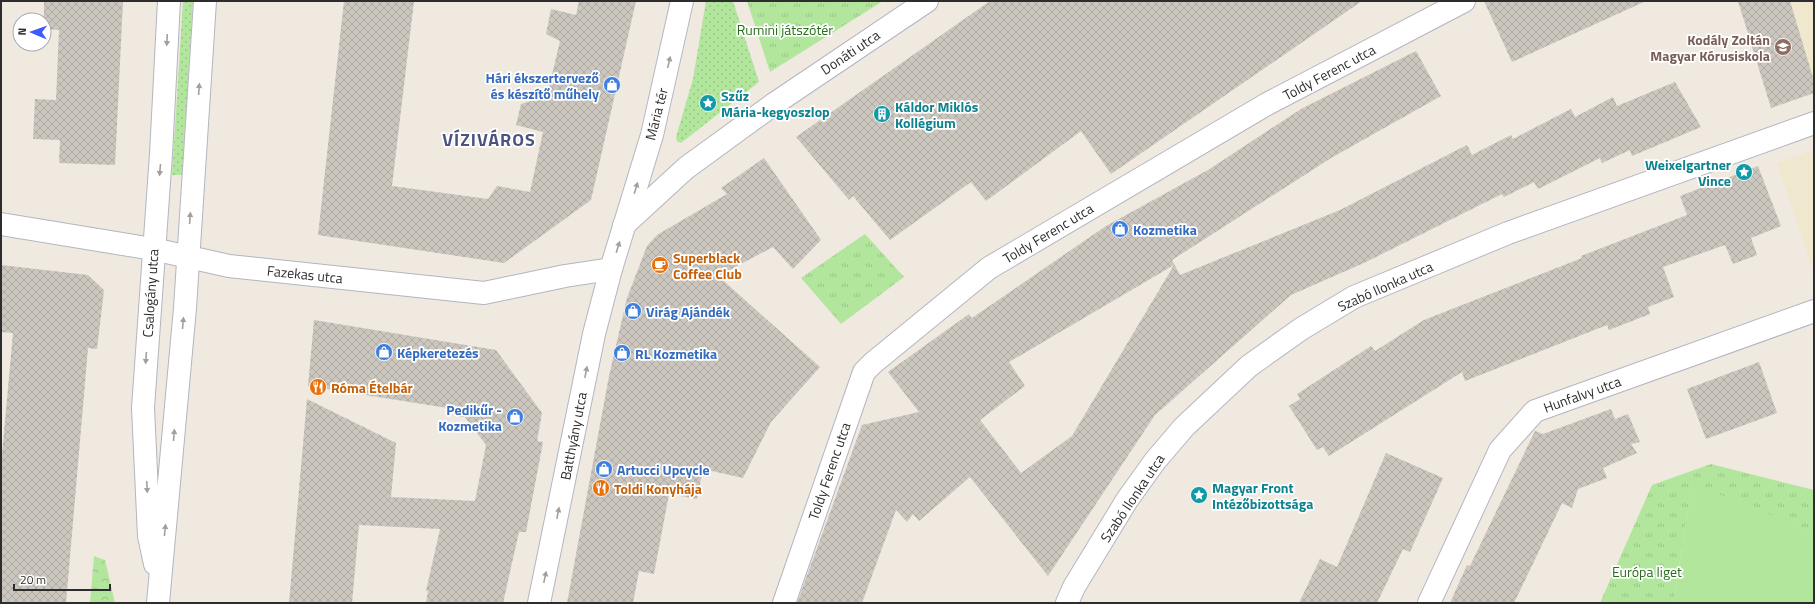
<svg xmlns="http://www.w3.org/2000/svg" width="1815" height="604" font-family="'Titillium Web',sans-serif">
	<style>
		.education { fill: #f0e7cf }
		.grass { fill: url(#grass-dots) }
		.forest { fill: url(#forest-crowns) }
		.park { fill: url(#park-tufts) }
		.garden { fill: #b2e69c }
		.building { fill: url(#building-cross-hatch); fill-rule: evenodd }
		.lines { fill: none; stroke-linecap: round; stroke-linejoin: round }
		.minor-casing { stroke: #b3b5c1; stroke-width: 24 }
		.tertiary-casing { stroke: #b3b5c1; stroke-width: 24 }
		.minor { stroke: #fff; stroke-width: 22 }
		.tertiary { stroke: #fff; stroke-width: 22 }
		.oneway { fill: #a0a0a0 }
		.labels { text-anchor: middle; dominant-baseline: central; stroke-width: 3.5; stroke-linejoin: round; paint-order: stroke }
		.park-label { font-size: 14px; fill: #276e19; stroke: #fff }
		.education-label { font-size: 14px; font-weight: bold; fill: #785e54; stroke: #fff; text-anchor: end }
		.street-label { font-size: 14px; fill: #2d2d2d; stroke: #fff }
		.shop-label { font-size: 14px; font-weight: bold; fill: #366cbe; stroke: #fff; text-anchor: start }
		.culture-label { font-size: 14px; font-weight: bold; fill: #0d838f; stroke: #fff; text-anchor: start }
		.food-label { font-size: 14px; font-weight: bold; fill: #c56008; stroke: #fff; text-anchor: start }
		.district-label { font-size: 18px; font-weight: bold; letter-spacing: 1px; fill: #4c5380; stroke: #fff }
	</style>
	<defs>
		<pattern id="grass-dots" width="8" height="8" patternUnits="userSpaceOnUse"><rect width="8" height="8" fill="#b2e69c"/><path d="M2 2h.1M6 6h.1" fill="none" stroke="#99c687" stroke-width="1.8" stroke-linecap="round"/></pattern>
		<pattern id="forest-crowns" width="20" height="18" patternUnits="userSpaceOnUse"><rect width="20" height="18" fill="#b2e69c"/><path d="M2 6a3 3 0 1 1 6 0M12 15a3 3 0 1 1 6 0" fill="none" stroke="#99c687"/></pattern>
		<pattern id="park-tufts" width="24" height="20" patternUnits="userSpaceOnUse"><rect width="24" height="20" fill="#b2e69c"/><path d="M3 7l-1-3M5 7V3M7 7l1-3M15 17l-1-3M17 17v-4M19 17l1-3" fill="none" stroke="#99c687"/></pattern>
		<pattern id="building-cross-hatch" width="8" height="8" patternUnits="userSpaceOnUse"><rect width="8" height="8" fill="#cbc7be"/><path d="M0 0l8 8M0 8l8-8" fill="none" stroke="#afaba4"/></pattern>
	</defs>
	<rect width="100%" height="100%" fill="#efe9e0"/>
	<path class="education" d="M1738 1H1814V93L1771 108Z
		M1814 150V273L1777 163Z"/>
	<path class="grass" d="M183 1H193L182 175H172Z
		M706 1H733L759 82 681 143 677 141 676 137 693 79Z"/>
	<path class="forest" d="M94 556 105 560 115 603H90Z"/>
	<path class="park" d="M747 1H883L770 72Z
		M865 234 904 277 841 324 801 278Z
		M1711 464 1814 490V532L1692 485 1673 603H1600L1652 485Z"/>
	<path class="garden" d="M1692 484 1814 532V603H1673Z"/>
	<path class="building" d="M44 1H123L115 165 59 163 60 140 33 139 35 99 56 100 59 30 44 29Z
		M344 1H414L392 186 488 199 497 186 530 192 543 132 516 125 521 104 547 96 560 41 546 34 551 9 576 15 579 1H636L591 200 504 263 318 235Z
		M990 1H1362L1111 174 1081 131 986 201 971 182 890 240 853 196 849 200 796 137Z
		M1484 1H1646L1512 62Z
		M1738 1H1790L1814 81V93L1771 108Z
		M1416 51 1441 96 1331 158 1172 260 1180 275 1340 210 1467 145 1472 155 1511 135 1513 139 1571 109 1575 117 1613 97 1617 106 1675 82 1701 127 1632 156 1630 150 1602 163 1600 158 1538 189 1534 182 1504 197 1502 194 1366 262 1291 295 1155 415 1048 576 970 477 919 521 913 514 907 522 896 510 862 603H797L862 425 919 412 888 372 969 314 972 318 1106 226 1208 170 1301 109ZM1174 265 1072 436 1021 473 980 420 1025 386 1009 362Z
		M764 158 821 240 793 269 773 247 718 276 820 367 771 422 743 478 703 469 697 499 669 494 654 574 639 571 633 603H567L609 376 627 298 647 246 657 235 727 194 721 188Z
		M1758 166 1781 226 1751 238 1757 255 1733 264 1725 245 1663 267 1674 297 1648 307 1650 314 1609 330 1607 325 1465 381 1462 372 1329 456 1323 447 1317 450 1289 406 1300 399 1297 394 1371 346 1375 351 1424 320 1582 258 1581 256 1687 215 1680 196Z
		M1 265 88 275 104 290 97 349 88 348 66 603H1V465L13 333 1 332Z
		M314 320 496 350 542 413 537 441 543 442 526 532H519L503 603H426L428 591H426L440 529 359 525 352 603H289L307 399 396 443 391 497 475 501 486 445 465 417H459L454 409 308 386Z
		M1759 362 1777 413 1706 439 1687 389Z
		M1611 409 1615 419 1628 414 1640 442 1631 444 1637 453 1603 468 1607 478 1578 489 1572 508 1562 503 1514 603H1450L1467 565 1470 566 1535 431 1543 434Z
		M1386 453 1443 478 1410 552 1403 549 1377 603H1299L1320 559 1337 567Z"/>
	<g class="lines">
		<g class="minor-casing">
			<path id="minor" d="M1 224 153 249 229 266 484 293 565 276 611 269
				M624 225 686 168 774 104 927 1
				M784 603 864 372 873 363 989 268 1267 104 1464 1
				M1067 603 1074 587 1127 500 1155 461 1184 427 1249 366 1301 329 1354 297 1508 233 1814 123
				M1429 603 1500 450 1535 411 1814 311"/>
		</g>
		<g class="tertiary-casing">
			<path id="tertiary" d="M155 564 149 536 143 408 161 154 169 1
				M158 603 185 308 205 1
				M539 603 594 334 611 269 652 135 682 1"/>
		</g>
		<use href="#minor" class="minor"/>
		<use href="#tertiary" class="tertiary"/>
	</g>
	<defs><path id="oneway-solid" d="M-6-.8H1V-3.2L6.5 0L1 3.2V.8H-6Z"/></defs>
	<g class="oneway">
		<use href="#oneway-solid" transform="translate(167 40) rotate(93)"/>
		<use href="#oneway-solid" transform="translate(669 62) rotate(-77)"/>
		<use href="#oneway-solid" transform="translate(199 89) rotate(-86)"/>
		<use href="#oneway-solid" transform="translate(160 170) rotate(95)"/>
		<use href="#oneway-solid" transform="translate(636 188) rotate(-73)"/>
		<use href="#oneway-solid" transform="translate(190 218) rotate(-86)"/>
		<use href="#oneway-solid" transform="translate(618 247) rotate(-73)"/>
		<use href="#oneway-solid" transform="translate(183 323) rotate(-85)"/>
		<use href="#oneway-solid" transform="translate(146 358) rotate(94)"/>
		<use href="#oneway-solid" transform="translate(586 372) rotate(-79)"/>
		<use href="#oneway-solid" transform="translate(174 435) rotate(-85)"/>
		<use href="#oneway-solid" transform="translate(147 487) rotate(87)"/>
		<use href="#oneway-solid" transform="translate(558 513) rotate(-79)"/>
		<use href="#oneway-solid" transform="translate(165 530) rotate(-84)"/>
		<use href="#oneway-solid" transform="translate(545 577) rotate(-78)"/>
	</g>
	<defs>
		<g id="school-disc" transform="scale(0.9)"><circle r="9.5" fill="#8d6e63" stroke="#fff"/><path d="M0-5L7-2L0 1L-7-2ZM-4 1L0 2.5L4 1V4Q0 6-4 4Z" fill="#fff"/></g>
		<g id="shop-disc" transform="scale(0.9)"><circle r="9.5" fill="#3f7fe0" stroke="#fff"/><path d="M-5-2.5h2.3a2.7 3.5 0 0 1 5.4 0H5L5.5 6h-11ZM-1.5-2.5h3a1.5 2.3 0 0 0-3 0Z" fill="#fff"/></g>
		<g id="sight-disc" transform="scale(0.9)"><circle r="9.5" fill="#0f9aa8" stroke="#fff"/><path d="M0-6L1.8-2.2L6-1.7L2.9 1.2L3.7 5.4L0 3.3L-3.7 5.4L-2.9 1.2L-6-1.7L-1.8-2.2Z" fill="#fff"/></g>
		<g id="building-disc" transform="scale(0.9)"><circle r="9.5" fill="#0f9aa8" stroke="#fff"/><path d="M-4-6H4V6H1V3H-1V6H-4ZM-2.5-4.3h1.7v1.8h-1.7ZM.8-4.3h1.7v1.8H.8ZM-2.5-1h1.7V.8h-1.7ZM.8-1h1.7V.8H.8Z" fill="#fff"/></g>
		<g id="cafe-disc" transform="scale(0.9)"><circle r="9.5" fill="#e8710a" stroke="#fff"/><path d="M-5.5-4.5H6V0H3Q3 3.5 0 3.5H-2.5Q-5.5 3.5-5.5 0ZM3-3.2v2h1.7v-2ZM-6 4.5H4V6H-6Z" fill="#fff"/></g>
		<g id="restaurant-disc" transform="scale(0.9)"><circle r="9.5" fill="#e8710a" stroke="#fff"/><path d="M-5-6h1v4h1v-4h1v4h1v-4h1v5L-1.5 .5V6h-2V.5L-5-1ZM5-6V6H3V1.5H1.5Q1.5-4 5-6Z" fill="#fff"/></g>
	</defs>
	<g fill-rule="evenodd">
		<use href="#school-disc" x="1783" y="47"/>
		<use href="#shop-disc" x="612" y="85"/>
		<use href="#sight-disc" x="708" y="103"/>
		<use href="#building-disc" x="882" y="114"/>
		<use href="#sight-disc" x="1744" y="172"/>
		<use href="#shop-disc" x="1120" y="229"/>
		<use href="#cafe-disc" x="660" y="265"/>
		<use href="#shop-disc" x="633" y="311"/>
		<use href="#shop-disc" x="384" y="352"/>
		<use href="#shop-disc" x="622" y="353"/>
		<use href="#restaurant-disc" x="318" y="387"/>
		<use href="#shop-disc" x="515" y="417"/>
		<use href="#shop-disc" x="604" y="469"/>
		<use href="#restaurant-disc" x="601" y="488"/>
		<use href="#sight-disc" x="1199" y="495"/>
	</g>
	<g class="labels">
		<g class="park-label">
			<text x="785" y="29">Rumini játszótér</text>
			<text x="1647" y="571">Európa liget</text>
		</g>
		<g class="education-label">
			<text x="1770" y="39">Kodály Zoltán<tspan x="1770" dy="16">Magyar Kórusiskola</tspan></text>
		</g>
		<g class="street-label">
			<text transform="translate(850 52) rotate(-34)">Donáti utca</text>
			<text transform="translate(1329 72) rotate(-28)">Toldy Ferenc utca</text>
			<text transform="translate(656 114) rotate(-76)">Mária tér</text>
			<text transform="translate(1048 233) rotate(-31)">Toldy Ferenc utca</text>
			<text transform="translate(305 274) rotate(6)">Fazekas utca</text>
			<text transform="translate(1385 286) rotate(-24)">Szabó Ilonka utca</text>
			<text transform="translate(150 293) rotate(-86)">Csalogány utca</text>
			<text transform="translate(1582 394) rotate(-20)">Hunfalvy utca</text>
			<text transform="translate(573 436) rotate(-79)">Batthyány utca</text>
			<text transform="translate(829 471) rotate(-71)">Toldy Ferenc utca</text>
			<text transform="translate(1132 498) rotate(-56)">Szabó Ilonka utca</text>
		</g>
		<g class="shop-label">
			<text x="599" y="77" text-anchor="end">Hári ékszertervező<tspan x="599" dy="16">és készítő műhely</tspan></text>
			<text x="1133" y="229">Kozmetika</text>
			<text x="646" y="311">Virág Ajándék</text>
			<text x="397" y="352">Képkeretezés</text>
			<text x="635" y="353">RL Kozmetika</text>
			<text x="502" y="409" text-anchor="end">Pedikűr -<tspan x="502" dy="16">Kozmetika</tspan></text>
			<text x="617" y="469">Artucci Upcycle</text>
		</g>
		<g class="culture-label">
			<text x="721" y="95">Szűz<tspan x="721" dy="16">Mária-kegyoszlop</tspan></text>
			<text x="895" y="106">Káldor Miklós<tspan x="895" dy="16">Kollégium</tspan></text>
			<text x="1731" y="164" text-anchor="end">Weixelgartner<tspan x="1731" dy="16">Vince</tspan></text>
			<text x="1212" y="487">Magyar Front<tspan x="1212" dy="16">Intézőbizottsága</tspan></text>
		</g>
		<g class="food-label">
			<text x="673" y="257">Superblack<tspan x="673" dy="16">Coffee Club</tspan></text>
			<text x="331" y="387">Róma Ételbár</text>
			<text x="614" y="488">Toldi Konyhája</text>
		</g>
		<g class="district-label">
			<text x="489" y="139">VÍZIVÁROS</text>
		</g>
	</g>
	<rect width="1815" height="604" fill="none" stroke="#2d2d2d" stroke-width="4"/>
	<g transform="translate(32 32) rotate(272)"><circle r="19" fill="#ffffff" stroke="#ababab"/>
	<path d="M0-3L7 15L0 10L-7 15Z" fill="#3e59fe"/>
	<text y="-6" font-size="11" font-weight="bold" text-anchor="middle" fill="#2d2d2d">N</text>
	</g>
	<path d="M14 584v6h96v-6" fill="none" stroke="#2d2d2d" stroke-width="2"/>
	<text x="20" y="584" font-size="12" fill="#2d2d2d" stroke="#ffffff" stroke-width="3" paint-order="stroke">20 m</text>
</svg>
